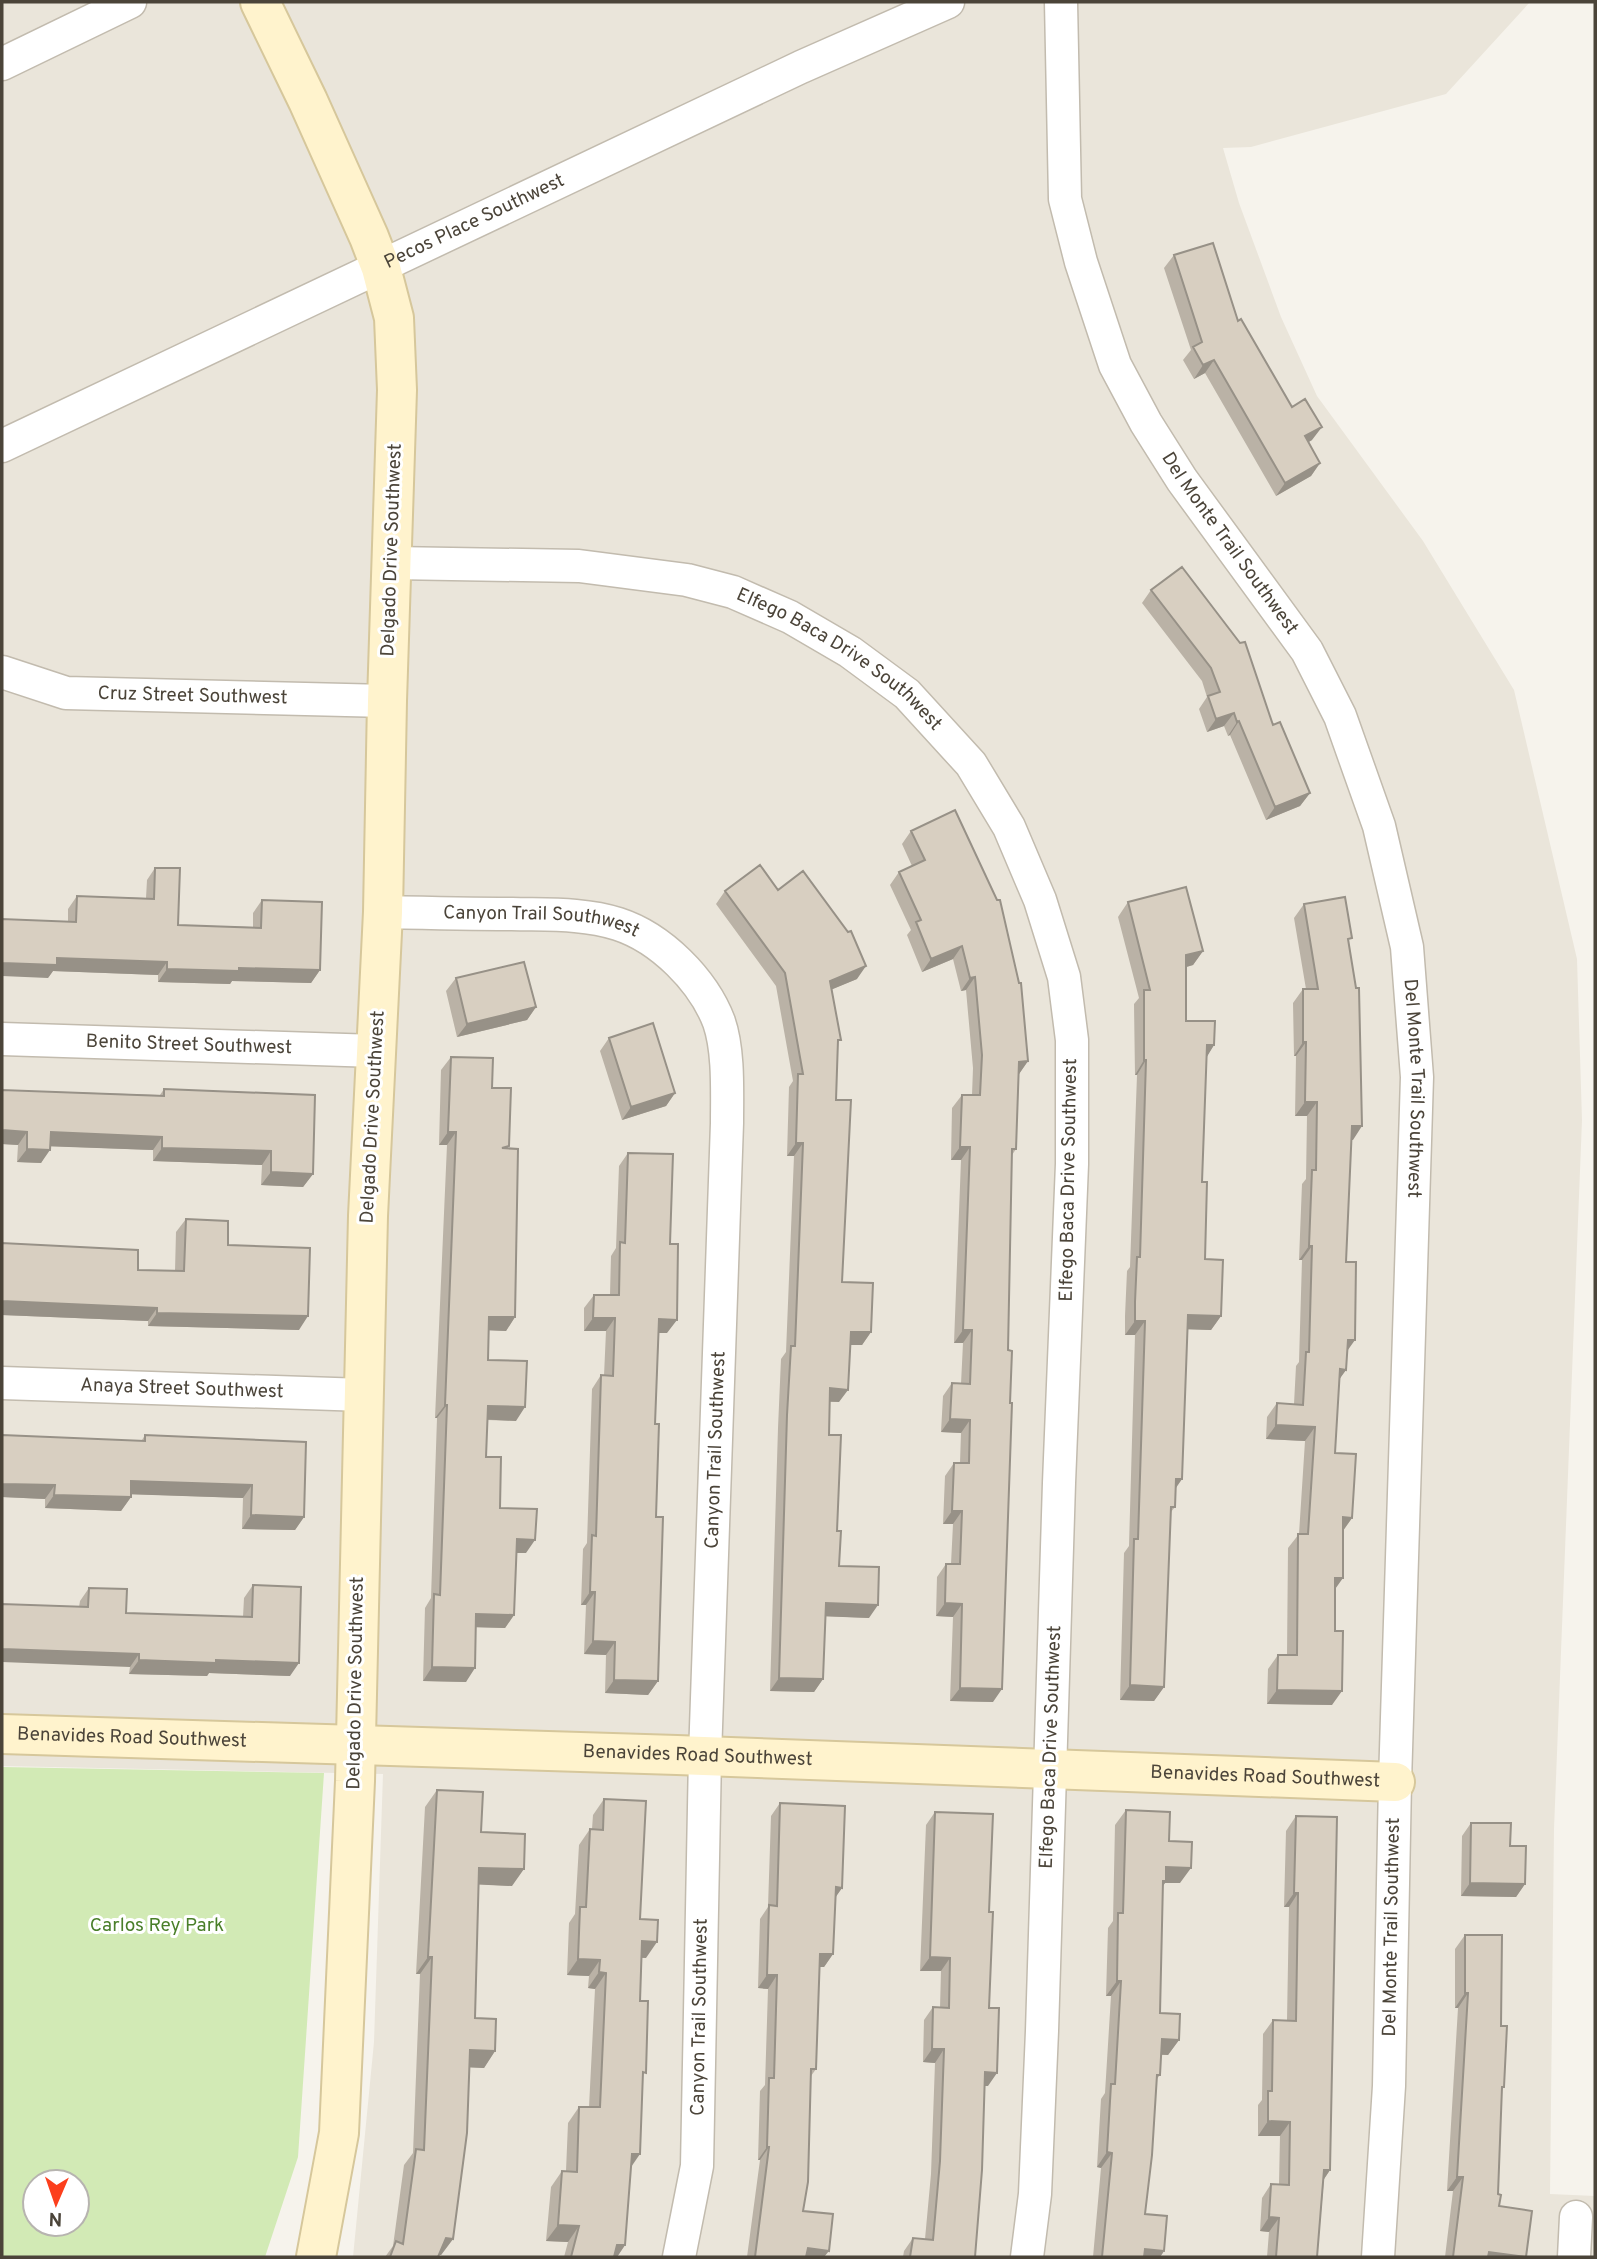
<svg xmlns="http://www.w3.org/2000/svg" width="1597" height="2259" font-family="Overpass,sans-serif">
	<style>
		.residential { fill: #eae5da }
		.park { fill: #d2eab5; fill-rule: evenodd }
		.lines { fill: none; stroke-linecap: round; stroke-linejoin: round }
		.street-casing { stroke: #c2bbae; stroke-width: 35 }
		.secondary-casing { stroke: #d6c79b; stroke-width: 42 }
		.street { stroke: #fff; stroke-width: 32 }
		.secondary { stroke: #fff3cd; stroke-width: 38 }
		.wall { fill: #bab2a6 }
		.shaded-wall { fill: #979187 }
		.building { fill: #d8cfc1; stroke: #979187; stroke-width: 2 }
		.labels { text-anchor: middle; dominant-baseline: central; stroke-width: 6; stroke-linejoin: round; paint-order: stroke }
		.street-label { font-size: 19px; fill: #4b4439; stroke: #fff }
		.park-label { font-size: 19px; fill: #4a7f2a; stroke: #fff }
	</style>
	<rect width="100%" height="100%" fill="#f6f3ec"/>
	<path class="residential" d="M2 2H1530L1446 94 1251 147 1223 148 1239 203 1281 317 1317 396 1423 541 1514 690 1577 959 1582 1120 1554 1829 1550 2194 1595 2196V2257H353L374 2042 383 1774 2 1766Z"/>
	<path class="park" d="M2 1767 324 1773 298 2157 265 2257H2ZM35 2182H77V2224H35Z"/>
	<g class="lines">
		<g class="street-casing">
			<g id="street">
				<path id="s1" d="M1061 2 1065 199 1081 262 1115 365 1146 423 1182 480 1307 651 1340 716 1379 826 1407 947 1417 1077 1395 1782 1389 2086 1378 2257"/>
				<path d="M2 64 130 2"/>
				<path id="s2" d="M2 446 801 67 948 2"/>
				<path id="s3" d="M393 563 579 566 687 580 733 592 790 617 850 652 907 694 971 764 1009 827 1040 900 1064 977 1072 1040V1164L1059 1483 1042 2031 1035 2194 1027 2257"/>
				<path id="s4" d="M2 672 66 693 387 701"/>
				<path id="s5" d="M383 912C426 913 469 914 512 914 547 915 584 913 618 924 661 938 703 980 719 1022 729 1051 727 1092 727 1123L705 1756 697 2166 679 2257"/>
				<path id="s6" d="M2 1039 376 1051"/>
				<path id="s7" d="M2 1383 364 1395"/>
				<path d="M1574 2257 1576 2217"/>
			</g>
		</g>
		<g class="secondary-casing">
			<g id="secondary">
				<path d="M260 2 308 101 369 237 381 268 394 318 397 390 387 701 383 912 368 1216 355 1781 339 2133 316 2257"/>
				<path id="s8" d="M2 1734 677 1755 1395 1782"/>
			</g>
		</g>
		<use href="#street" class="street"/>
		<use href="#secondary" class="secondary"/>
	</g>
	<path class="wall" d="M1174 255 1238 321 1312 440 1308 442 1320 463 1311 476 1276 496 1205 373 1194 379 1183 360 1191 350 1164 268Z
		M1151 590 1273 725 1310 793 1300 806 1266 820 1230 735 1228 736 1224 726 1207 732 1199 709 1207 697 1202 681 1142 603Z
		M911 831 1028 1061 1019 1074 1016 1149 1012 1155 993 1702 950 1701 953 1617 936 1616 937 1577 946 1564H951L953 1524H943L945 1476 954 1463H960L961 1433 941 1432 943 1396 952 1383 961 1384 963 1343H954L961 1160H951L952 1108 962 1095H972L973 1068 966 990 961 991 953 959 922 972 907 935 911 930 890 885 899 872 912 866 902 844Z
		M155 868 178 925 253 927V913L262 900 320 970 311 983 232 981 230 984 158 982V975L53 971 48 978 68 922V909L77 896 146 898 147 880Z
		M778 890 857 979 832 989 838 1044 836 1100 842 1282 871 1332 862 1345H850L839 1402H830L829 1435 837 1531 839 1566 869 1618 825 1616 823 1679 814 1692 770 1691 778 1428 781 1359 786 1352 794 1156H787L789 1087 793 1081 776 986 716 904 725 891Z
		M1128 902 1203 951 1193 965 1186 967V1021L1214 1045 1206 1057 1202 1182 1205 1259 1221 1316 1211 1330 1187 1329 1182 1479 1176 1488 1175 1507 1170 1513 1164 1687 1154 1701 1120 1700 1124 1553 1129 1546 1135 1335H1125V1316L1127 1271 1130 1267 1137 1075H1135L1134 1004 1139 998 1118 917Z
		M1304 904 1349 943 1353 1140H1351L1346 1262 1347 1351 1346 1370 1339 1379 1335 1453 1352 1518 1343 1531 1335 1589 1332 1705 1267 1704 1268 1669 1278 1655H1287L1288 1548 1299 1534 1305 1441 1266 1439 1267 1417 1277 1403 1294 1404 1296 1366 1299 1362 1302 1260H1299L1302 1184 1306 1179 1307 1116H1295L1296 1056H1294L1293 1003 1303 989H1306L1294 918Z
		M456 978 536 1007 527 1020 457 1037 446 991Z
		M609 1038 675 1093 666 1106 622 1120 600 1051Z
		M451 1057 492 1088 507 1148 515 1317 506 1331 489 1330 488 1360 516 1421 487 1420 486 1457 500 1508 526 1553H516L514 1615 505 1628 476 1627 466 1682 423 1681 425 1608 431 1598 437 1418H435L447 1145H439L441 1070Z
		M164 1089 313 1174 303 1187 261 1185 262 1165 153 1161V1150L50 1146 41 1163 17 1162 18 1145 2 1144V1090L160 1095Z
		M628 1153 667 1333H659L655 1424 658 1681 648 1695 605 1693 606 1655 584 1654 586 1605H581L583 1549 587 1543 592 1389 601 1375 604 1376 606 1331H584V1308L594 1295H610L611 1256 616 1248 619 1166Z
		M186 1219 228 1245 299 1330 148 1326V1321L2 1315V1243L138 1270 175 1271 176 1232Z
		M145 1435 306 1442 304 1517 295 1530 242 1529 243 1498 131 1494V1497L121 1511 45 1508V1499L2 1497 142 1440Z
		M253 1585 290 1676 209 1673 207 1676 129 1674 130 1667 79 1607 80 1601 89 1588 126 1613 243 1617 244 1598Z
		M437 1790 481 1832 512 1886 478 1884 475 2018 495 2051 484 2068 470 2067 453 2239 441 2255H439L438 2257H385L393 2246 404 2165 413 2153 420 1974H416L425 1807Z
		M604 1799 640 1919 646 1958H642L640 2001 643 2077 631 2166 625 2245 617 2257H564L568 2242 546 2241 551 2187 562 2171H566L568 2123 579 2107H589L595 1989 588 1988 589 1976 567 1975 569 1923 575 1914 579 1845 590 1829H592L593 1815Z
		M780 1803 842 1888 835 1897 833 1954 824 1967H819L816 2069 811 2076 803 2211 824 2257H747L760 2160H758L760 2091 765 2085 768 1989 758 1988 760 1919 768 1907 771 1816Z
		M1126 1810 1169 1841 1180 1883H1165L1163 1886 1160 2013 1179 2040 1168 2055H1161L1160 2075 1156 2080 1145 2214 1164 2251 1160 2257H1093L1101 2168 1097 2167 1101 2099 1105 2093 1111 1996H1106L1108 1928 1113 1921 1115 1825Z
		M935 1812 989 1912V2008L988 2086H985L975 2257H903L904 2251 913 2238 925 2239 931 2174 935 2063 923 2062 924 2020 933 2007 940 2008 941 1971H920L926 1825Z
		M1296 1816 1330 2170 1324 2179 1317 2257H1267L1269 2232 1260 2231 1262 2198 1271 2184H1279L1280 2136H1258V2105L1262 2100 1263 2034 1273 2020H1287L1289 1907H1284L1286 1831Z
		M1471 1823 1510 1846 1525 1884 1516 1897 1461 1896 1462 1836Z
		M1465 1935 1501 2026 1504 2087 1501 2091 1498 2194 1499 2206 1526 2257H1445L1453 2191H1447L1458 2008H1455V1949Z"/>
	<path class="shaded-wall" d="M1214 360 1205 373 1194 379 1203 365Z
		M1322 427 1312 440 1296 450 1305 436Z
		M1320 463 1311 476 1276 496 1285 483Z
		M1234 713 1224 726 1207 732 1216 719Z
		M1239 721 1230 735 1228 736 1237 722Z
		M1310 793 1300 806 1266 820 1275 807Z
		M962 946 953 959 922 972 931 959Z
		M1203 951 1193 965 1176 970 1186 955Z
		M57 958 167 962 158 975 53 971 48 978 2 976V963Z
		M866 966 857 979 821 994 830 981Z
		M239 968 320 970 311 983 232 981 230 984 158 982 167 969Z
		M975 977 966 990 961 991 970 978Z
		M536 1007 527 1020 457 1037 467 1024Z
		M1303 1042H1306L1296 1056H1294Z
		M1207 1045H1214L1205 1060Z
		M1144 1060H1146L1137 1075H1135Z
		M1028 1061 1019 1074V1062Z
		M675 1093 666 1106 622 1120 631 1107Z
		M1305 1102H1317L1307 1116H1295Z
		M1352 1126H1362L1353 1140H1342Z
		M2 1130 27 1132 18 1145 2 1144Z
		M51 1132 162 1137 153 1150 41 1146Z
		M448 1132H456L447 1145H439Z
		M796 1143H803L794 1156H787Z
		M960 1147H970L961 1160H951Z
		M162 1148 271 1151 262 1165 153 1161Z
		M27 1149 50 1150 41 1163 17 1162Z
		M271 1172 313 1174 303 1187 261 1185Z
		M1309 1246H1312L1302 1260H1299Z
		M2 1301 157 1308 148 1321 2 1315Z
		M157 1313 308 1316 299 1330 148 1326Z
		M1188 1315 1221 1316 1211 1330 1178 1329Z
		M489 1317H515L506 1331 480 1330Z
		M593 1318H615L606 1331H584Z
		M659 1319 677 1320 667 1333H650Z
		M1135 1321H1145L1135 1335H1125Z
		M963 1330H972L963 1343H954Z
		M851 1332H871L862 1345H842Z
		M1348 1340H1355L1345 1354Z
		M1340 1369 1346 1370 1336 1384Z
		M830 1388 848 1390 839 1402 821 1401Z
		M445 1405H447L437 1418H435Z
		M488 1406 525 1407 516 1421 478 1419Z
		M950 1419 970 1420 961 1433 941 1432Z
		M1276 1425 1315 1427 1305 1441 1266 1439Z
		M1176 1479H1182L1172 1493Z
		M131 1481 252 1485 243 1498 122 1494Z
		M2 1484 55 1485 45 1499 2 1497Z
		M54 1495 131 1497 121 1511 45 1508Z
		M952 1511H962L953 1524H943Z
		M251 1515 304 1517 295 1530 242 1529Z
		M1343 1517 1352 1518 1342 1532Z
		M517 1539 535 1540 526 1553H508Z
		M1335 1578H1343L1333 1592Z
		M590 1592H595L586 1605H581Z
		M826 1603 878 1605 869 1618 817 1616Z
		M945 1603 962 1604 953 1617 936 1616Z
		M476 1614 514 1615 505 1628 467 1627Z
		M593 1641 615 1642 606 1655 584 1654Z
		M2 1649 139 1654 130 1667 2 1662Z
		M139 1660H216L299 1663 290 1676 209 1673 207 1676 129 1674Z
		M432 1667 475 1668 466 1682 423 1681Z
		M779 1678 823 1679 814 1692 770 1691Z
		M614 1680 658 1681 648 1695 605 1693Z
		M1130 1685 1164 1687 1154 1701 1120 1700Z
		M960 1688 1002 1689 993 1702 950 1701Z
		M1277 1690 1342 1691 1332 1705 1267 1704Z
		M1166 1867 1191 1868 1180 1883H1165L1155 1896Z
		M479 1868 524 1869 512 1886 467 1884Z
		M1470 1883 1525 1884 1516 1897 1461 1896Z
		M836 1887 842 1888 833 1901Z
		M1294 1893H1298L1289 1907H1284Z
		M642 1941 657 1942 646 1958 631 1957Z
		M820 1954H833L824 1967H811Z
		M428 1957H432L420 1974H416Z
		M930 1957 950 1958 941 1971H920Z
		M578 1959 600 1960 589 1976 567 1975Z
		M599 1972 606 1973 595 1989 588 1988Z
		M767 1975H777L768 1989 758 1988Z
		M1117 1981H1121L1111 1996H1106Z
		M1465 1993H1468L1458 2008H1455Z
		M1162 2039 1179 2040 1168 2055 1151 2054Z
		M932 2049H944L935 2063 923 2062Z
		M470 2050 495 2051 484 2068 459 2067Z
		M985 2072 997 2073 988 2086H976Z
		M1268 2121 1290 2122 1280 2136H1258Z
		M767 2147H769L760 2160H758Z
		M1107 2152 1112 2153 1101 2168 1097 2167Z
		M632 2154H640L629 2170Z
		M1324 2170H1330L1320 2185Z
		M1457 2177H1463L1453 2191H1447Z
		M1269 2217 1279 2218 1269 2232 1260 2231Z
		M558 2225 579 2226 568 2242 546 2241Z
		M446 2238 453 2239 441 2255H434Z
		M617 2245H625L617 2257H609Z
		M808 2248 829 2251 824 2257H802Z
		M1145 2249 1164 2251 1160 2257H1139Z
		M1489 2252 1526 2257H1485Z"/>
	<path class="building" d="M1213 243 1238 321 1241 319 1292 407 1305 399 1322 427 1305 436 1320 463 1285 483 1214 360 1203 365 1193 347 1202 342 1174 255Z
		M1182 567 1240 643 1245 642 1273 725 1280 722 1310 793 1275 807 1239 721 1237 722 1234 713 1216 719 1208 696 1220 692 1211 668 1151 590Z
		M955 810 997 900H1000L1019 983H1021L1028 1061 1019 1062 1016 1149H1012L1008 1350 1012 1351 1010 1403H1012L1002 1689 960 1688 962 1604 945 1603 946 1564H960L962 1511H952L954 1463H969L970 1420 950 1419 952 1383 970 1384 972 1330H963L970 1147H960L962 1095H980L982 1055 975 977 970 978 962 946 931 959 916 922 921 920 899 872 925 860 911 831Z
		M760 865 778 890 803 871 848 932 851 931 866 966 830 981 841 1040H838L836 1100H851L842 1282 873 1283 871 1332H851L848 1390 830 1388 829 1435H841L837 1531H841L839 1566 879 1567 878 1605 826 1603 823 1679 779 1678 787 1415 791 1346H795L803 1143H796L798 1074H803L785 973 725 891Z
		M155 868H180L178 925 261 928 262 900 322 902 320 970 239 968V971L167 969V962L57 958V965L2 963V919L76 922 77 896 154 899Z
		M1186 887 1203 951 1186 955V1021H1215L1214 1045H1207L1202 1182H1207L1205 1259 1223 1260 1221 1316 1188 1315 1182 1479H1176L1175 1507H1171L1164 1687 1130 1685 1134 1539H1138L1145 1321H1135V1302L1137 1257H1140L1146 1060H1144V990H1150L1128 902Z
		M1345 897 1352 938 1348 939 1356 988H1359L1362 1126H1352L1346 1262H1356L1355 1340H1348L1346 1370 1340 1369 1335 1453 1356 1454 1352 1518 1343 1517V1578H1335V1631H1343L1342 1691 1277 1690 1278 1655H1297L1298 1534H1308L1315 1427 1276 1425 1277 1403 1303 1405 1306 1352H1309L1312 1246H1309L1312 1170H1316L1317 1102H1305L1306 1042H1303V989H1318L1304 904Z
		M524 962 536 1007 467 1024 456 978Z
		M653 1023 675 1093 631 1107 609 1038Z
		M451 1057 493 1058 492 1088H511L509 1146 502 1148 518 1149 515 1317H489L488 1360 527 1361 525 1407 488 1406 486 1457H501L500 1508 537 1509 535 1540 517 1539 514 1615 476 1614 475 1668 432 1667 434 1594 440 1595 447 1405H445L456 1132H448Z
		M164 1089 315 1095 313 1174 271 1172V1151L162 1148V1137L51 1132 50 1150 27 1149V1132L2 1130V1090L164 1096Z
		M628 1153 673 1154 670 1244H678L677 1320 659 1319 655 1424H659L656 1517H663L658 1681 614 1680 615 1642 593 1641 595 1592H590L592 1535 596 1536 601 1375 613 1376 615 1318H593L594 1295H619L620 1242 625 1243Z
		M186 1219 228 1221V1245L310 1248 308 1316 157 1313V1308L2 1301V1243L138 1250V1270L184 1271Z
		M2 1435 145 1441V1435L306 1442 304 1517 251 1515 252 1485 131 1481V1497L54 1495 55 1485 2 1484Z
		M253 1585 301 1587 299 1663 216 1660V1663L139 1660V1654L2 1649V1604L88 1607 89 1588 127 1589 126 1613 252 1617Z
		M437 1790 483 1792 481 1832 525 1834 524 1869 479 1868 475 2018 496 2019 495 2051 470 2050 467 2133 453 2239 446 2238 438 2257H390L396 2241 403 2244 416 2149 424 2150 432 1957H428Z
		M604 1799 646 1801 640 1919 658 1920 657 1942 642 1941 640 2001H648L646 2073 643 2072 640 2154H632L625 2245H617L614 2257H571L579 2226 558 2225 562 2171 577 2172 579 2107H600L606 1973 599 1972 600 1960 578 1959 580 1907H586L590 1829 603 1830Z
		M780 1803 845 1806 842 1888 836 1887 833 1954H820L816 2069H811L808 2182 803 2211 833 2214 829 2251 808 2248 806 2257H755L769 2147H767L769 2078H774L777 1975H767L769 1905 777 1906Z
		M1126 1810 1170 1812 1169 1841 1192 1842 1191 1868 1166 1867V1881H1163L1160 2013 1180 2014 1179 2040 1162 2039 1160 2075H1157L1152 2155 1145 2214 1167 2216 1164 2251 1145 2249 1144 2257H1102L1112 2153 1107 2152 1111 2084H1115L1121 1981H1117L1118 1913H1123Z
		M935 1812 993 1814 989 1912H993L989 2008H999L997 2073 985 2072 982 2170 975 2257H910L913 2238 933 2240 940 2161 944 2049H932L933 2007 949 2008 950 1958 930 1957Z
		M1296 1816 1337 1817 1330 2170H1324L1317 2257H1276L1279 2218 1269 2217 1271 2184 1289 2185 1290 2122 1268 2121V2091H1272L1273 2020 1296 2021 1298 1893H1294Z
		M1471 1823H1511L1510 1846H1526L1525 1884 1470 1883Z
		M1465 1935H1502L1501 2026H1507L1504 2087H1502L1498 2194 1501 2195 1499 2206 1532 2211 1526 2257 1489 2252 1488 2257H1453L1463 2177H1457L1468 1993H1465Z"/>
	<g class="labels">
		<g class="street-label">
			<text stroke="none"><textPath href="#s2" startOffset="523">Pecos Place Southwest</textPath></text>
			<text stroke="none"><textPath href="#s1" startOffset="583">Del Monte Trail Southwest</textPath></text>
			<text transform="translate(392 550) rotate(-88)">Delgado Drive Southwest</text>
			<text stroke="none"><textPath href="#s3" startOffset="469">Elfego Baca Drive Southwest</textPath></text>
			<text stroke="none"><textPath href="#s4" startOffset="194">Cruz Street Southwest</textPath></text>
			<text stroke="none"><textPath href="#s5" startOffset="159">Canyon Trail Southwest</textPath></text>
			<text stroke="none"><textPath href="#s6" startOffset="187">Benito Street Southwest</textPath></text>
			<text stroke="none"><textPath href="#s1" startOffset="1171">Del Monte Trail Southwest</textPath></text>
			<text transform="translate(373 1117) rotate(-87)">Delgado Drive Southwest</text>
			<text transform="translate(1069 1180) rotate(-89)">Elfego Baca Drive Southwest</text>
			<text stroke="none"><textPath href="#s7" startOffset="180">Anaya Street Southwest</textPath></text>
			<text transform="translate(716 1450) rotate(-88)">Canyon Trail Southwest</text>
			<text transform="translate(356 1683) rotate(-89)">Delgado Drive Southwest</text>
			<text stroke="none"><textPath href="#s8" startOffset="130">Benavides Road Southwest</textPath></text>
			<text transform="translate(1051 1747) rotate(-88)">Elfego Baca Drive Southwest</text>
			<text stroke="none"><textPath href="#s8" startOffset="696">Benavides Road Southwest</textPath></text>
			<text stroke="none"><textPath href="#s8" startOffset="1264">Benavides Road Southwest</textPath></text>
			<text transform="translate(1392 1927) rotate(-89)">Del Monte Trail Southwest</text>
			<text transform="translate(700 2017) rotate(-89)">Canyon Trail Southwest</text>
		</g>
		<g class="park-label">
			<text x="157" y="1926">Carlos Rey Park</text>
		</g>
	</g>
	<rect width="1597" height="2259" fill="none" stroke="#4b4439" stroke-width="7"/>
	<g transform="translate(56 2203) rotate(182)"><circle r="33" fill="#ffffff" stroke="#b7b4b0" stroke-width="2"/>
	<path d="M0-5L12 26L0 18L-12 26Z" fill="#fc3f1d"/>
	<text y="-10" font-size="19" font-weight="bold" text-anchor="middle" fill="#4b4439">N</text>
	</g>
</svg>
